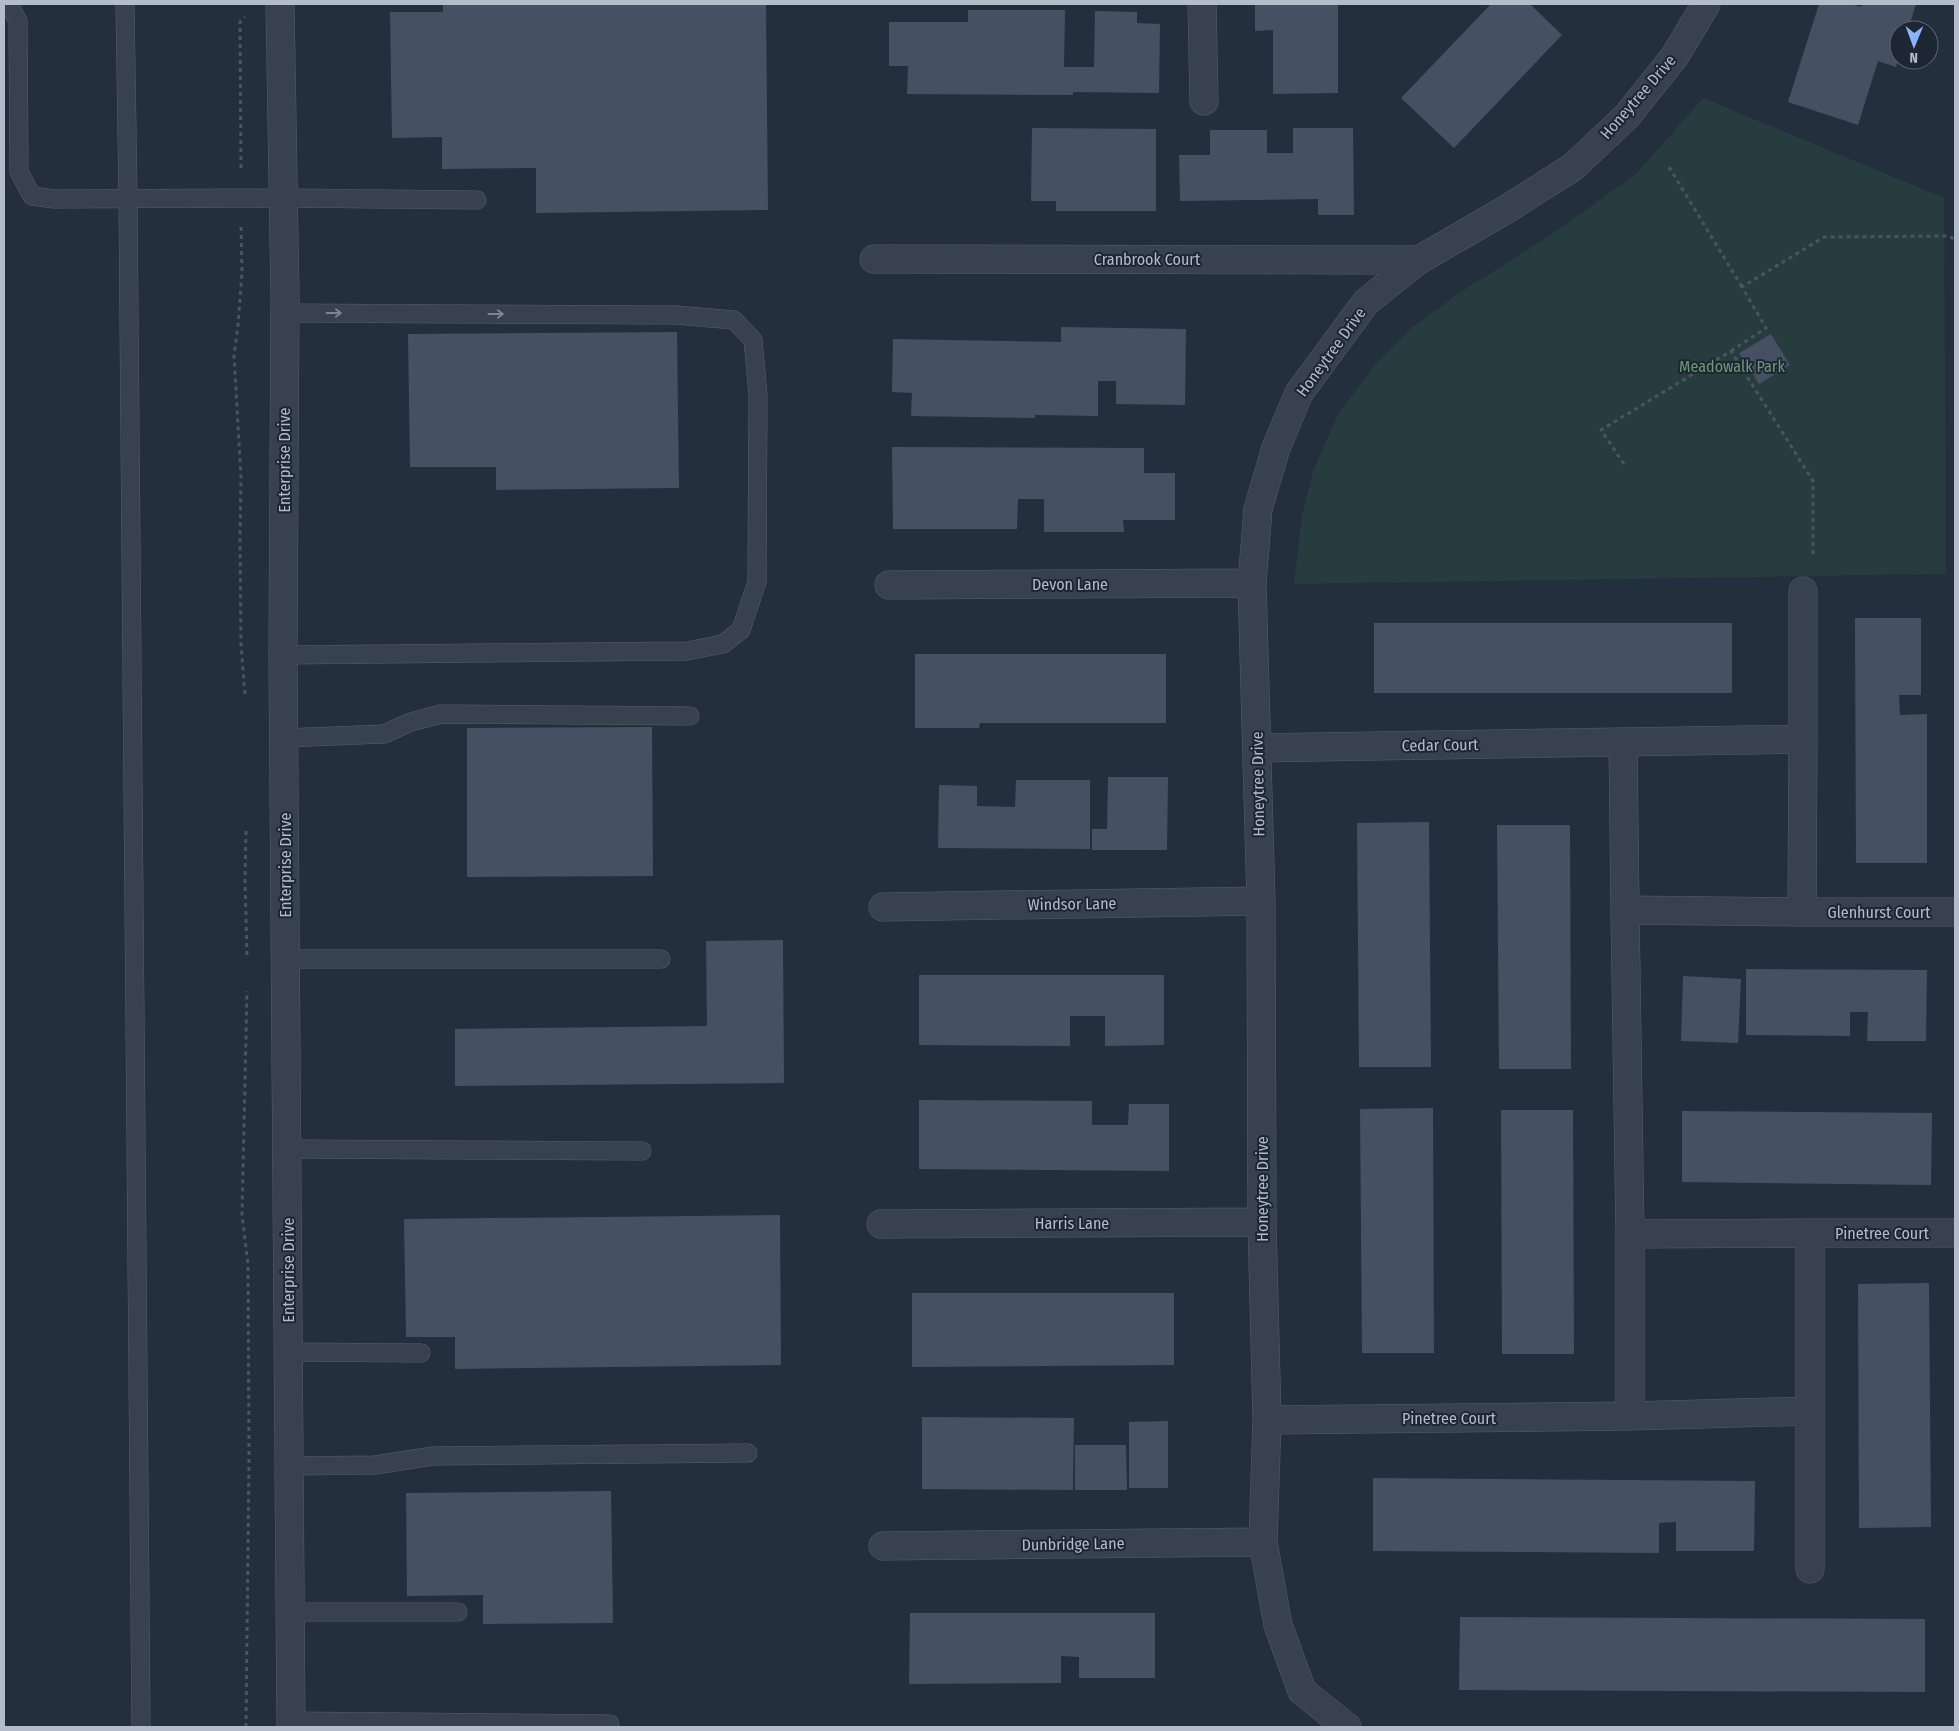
<svg xmlns="http://www.w3.org/2000/svg" width="1959" height="1731" font-family="'Fira Sans Condensed',sans-serif">
	<style>
		.green { fill: #263c3f }
		.building { fill: #455162 }
		.lines { fill: none; stroke-linecap: round; stroke-linejoin: round }
		.service-casing { stroke: #565f6c; stroke-width: 19 }
		.minor-casing { stroke: #565f6c; stroke-width: 29 }
		.path { stroke: #44595c; stroke-width: 3; stroke-dasharray: 4 4; stroke-linecap: butt }
		.service { stroke: #38414e; stroke-width: 18 }
		.minor { stroke: #38414e; stroke-width: 28 }
		.oneway { stroke: #7c8592 }
		.labels { text-anchor: middle; dominant-baseline: central; stroke-width: 4; stroke-linejoin: round; paint-order: stroke }
		.street-label { font-size: 16px; fill: #b4bcc9; stroke: #1d2633 }
		.park-label { font-size: 16px; fill: #6b9a76; stroke: #1d2633 }
	</style>
	<rect width="100%" height="100%" fill="#242f3e"/>
	<path class="green" d="M1703 98 1944 198 1946 574 1294 584 1302 515 1314 468 1339 413 1373 367 1409 330 1458 294 1552 234 1636 174Z"/>
	<path class="building" d="M443 4H766L768 210 536 213V168L442 169V137L392 138 390 12H443Z
		M1255 4H1338V93L1273 94V30L1255 31Z
		M1491 4H1530L1562 35 1454 148 1401 98Z
		M1819 4H1851L1861 7 1862 4H1916L1908 30H1899V56L1896 67 1878 61 1858 125 1788 102Z
		M968 10H1065L1064 67H1094L1095 11 1137 12V23L1160 24 1159 93 1073 92V95L907 94 908 66H889V22H968Z
		M1032 128 1156 129V211H1056V201H1031Z
		M1293 128H1353L1354 215H1318V199L1180 201 1179 155H1210V130H1267V153H1293Z
		M1061 327 1186 329 1185 405 1116 404V381H1098V416L1035 415V418L911 416 912 393 892 392 893 339 1061 342Z
		M677 332 679 488 496 490V467H410L408 334Z
		M1771 334 1790 365 1759 384 1739 353Z
		M892 447 1144 448V473H1175V520H1123L1124 532H1044V499H1018L1017 529H893Z
		M1855 618H1921V695H1899L1900 715 1927 714V863H1856Z
		M1374 623H1732V693H1374Z
		M915 654H1166V723H980L979 728H915Z
		M652 727 653 876 467 877V728Z
		M1108 777H1168L1167 850H1092V829H1107Z
		M1016 780H1090V849L938 848 939 785 977 786V806L1015 807Z
		M1429 822 1431 1067H1359L1357 823Z
		M1497 825H1570L1571 1069H1499Z
		M783 940 784 1083 455 1086V1029L707 1026 706 941Z
		M1746 969 1927 970 1926 1041H1867L1868 1012H1850V1036L1746 1035Z
		M919 975H1164V1045L1105 1046V1016H1070V1046L919 1045Z
		M1683 976 1741 979 1738 1043 1681 1041Z
		M919 1100 1092 1101V1125H1128L1129 1104H1169V1171L919 1169Z
		M1433 1108 1434 1353H1362L1360 1109Z
		M1501 1110H1573L1574 1354H1502Z
		M1682 1111 1932 1113 1931 1185 1682 1182Z
		M780 1215 781 1365 455 1369V1337H406L404 1219Z
		M1929 1283 1931 1527 1859 1528 1858 1284Z
		M912 1293H1174V1365L912 1367Z
		M922 1417 1074 1418 1073 1490 922 1489Z
		M1168 1421V1488H1129V1422Z
		M1075 1445H1126L1127 1490H1075Z
		M1373 1478 1755 1481 1754 1551H1676V1522L1659 1523V1553L1373 1551Z
		M611 1491 613 1623 483 1624V1595L407 1596 406 1493Z
		M910 1613H1155V1678H1079V1657L1061 1656V1683L909 1684Z
		M1460 1617 1925 1619V1692L1459 1690Z"/>
	<g class="lines">
		<g class="service-casing">
			<path id="service" d="M4 4 12 10 18 21 19 172 32 196 54 199 283 198 477 200
				M125 4 128 199 141 1727
				M283 655 687 651 723 644 741 630 757 582 758 395 753 340 734 320 675 315 285 313
				M284 738 384 734 411 722 441 714 690 716
				M286 959H661
				M287 1149 642 1151
				M289 1352 421 1353
				M289 1466 375 1465 433 1456 748 1453
				M290 1612H458
				M291 1721 610 1724"/>
		</g>
		<g class="minor-casing">
			<path id="minor" d="M280 4 285 296 283 655 291 1727
				M1202 4 1204 101
				M874 259 1419 260
				M889 585 1252 583
				M1803 739V591
				M1258 748 1803 739 1802 912 1625 910 1623 742
				M883 907 1261 901
				M1625 910 1630 1234
				M1802 912H1955
				M881 1224 1262 1222
				M1810 1233H1955
				M1810 1411V1569
				M1267 1420 1630 1416 1810 1411V1233L1630 1234V1416
				M883 1546 1263 1542
				M1347 1727 1302 1691 1278 1625 1263 1542 1267 1420 1262 1222 1261 901 1252 583 1258 509 1276 448 1299 393 1366 302 1419 260 1507 209 1573 167 1627 116 1675 56 1706 4"/>
		</g>
		<path class="path" d="M1669 167 1742 287
			M241 168 240 22 245 17
			M241 227 242 273 238 325 234 356 241 477 240 539 241 644 245 695
			M1731 351 1766 328 1742 287 1824 237 1950 236 1955 241
			M1624 464 1601 430 1731 351 1813 481V557
			M246 831 245 879 247 955
			M246 1727 249 1457 248 1264 242 1215 247 991"/>
		<use href="#service" class="service"/>
		<use href="#minor" class="minor"/>
	</g>
	<defs><path id="oneway-shaft" d="M-6 0H5M1.5-3L5.5 0L1.5 3" fill="none" stroke-width="1.6" stroke-linecap="round" stroke-linejoin="round" transform="scale(1.25)"/></defs>
	<g class="oneway">
		<use href="#oneway-shaft" transform="translate(334 313)"/>
		<use href="#oneway-shaft" transform="translate(496 314)"/>
	</g>
	<g class="labels">
		<g class="street-label">
			<text transform="translate(1638 97) rotate(-49)">Honeytree Drive</text>
			<text x="1147" y="259">Cranbrook Court</text>
			<text transform="translate(1331 352) rotate(-54)">Honeytree Drive</text>
			<text transform="translate(284 460) rotate(-90)">Enterprise Drive</text>
			<text x="1070" y="584">Devon Lane</text>
			<text transform="translate(1440 745) rotate(-1)">Cedar Court</text>
			<text transform="translate(1258 784) rotate(-91)">Honeytree Drive</text>
			<text transform="translate(285 865) rotate(-90)">Enterprise Drive</text>
			<text transform="translate(1072 904) rotate(-1)">Windsor Lane</text>
			<text x="1879" y="912">Glenhurst Court</text>
			<text transform="translate(1262 1189) rotate(-90)">Honeytree Drive</text>
			<text x="1072" y="1223">Harris Lane</text>
			<text x="1882" y="1233">Pinetree Court</text>
			<text transform="translate(288 1270) rotate(-90)">Enterprise Drive</text>
			<text x="1449" y="1418">Pinetree Court</text>
			<text transform="translate(1073 1544) rotate(-1)">Dunbridge Lane</text>
		</g>
		<g class="park-label">
			<text x="1732" y="366">Meadowalk Park</text>
		</g>
	</g>
	<rect width="1959" height="1731" fill="none" stroke="#b4bcc9" stroke-width="10"/>
	<g transform="translate(1914 45) rotate(181)"><circle r="24" fill="#1d2633" stroke="#59626f"/>
	<path d="M0-4L9 19L0 12L-9 19Z" fill="#8ab4f8"/>
	<text y="-8" font-size="14" font-weight="bold" text-anchor="middle" fill="#b4bcc9">N</text>
	</g>
</svg>
